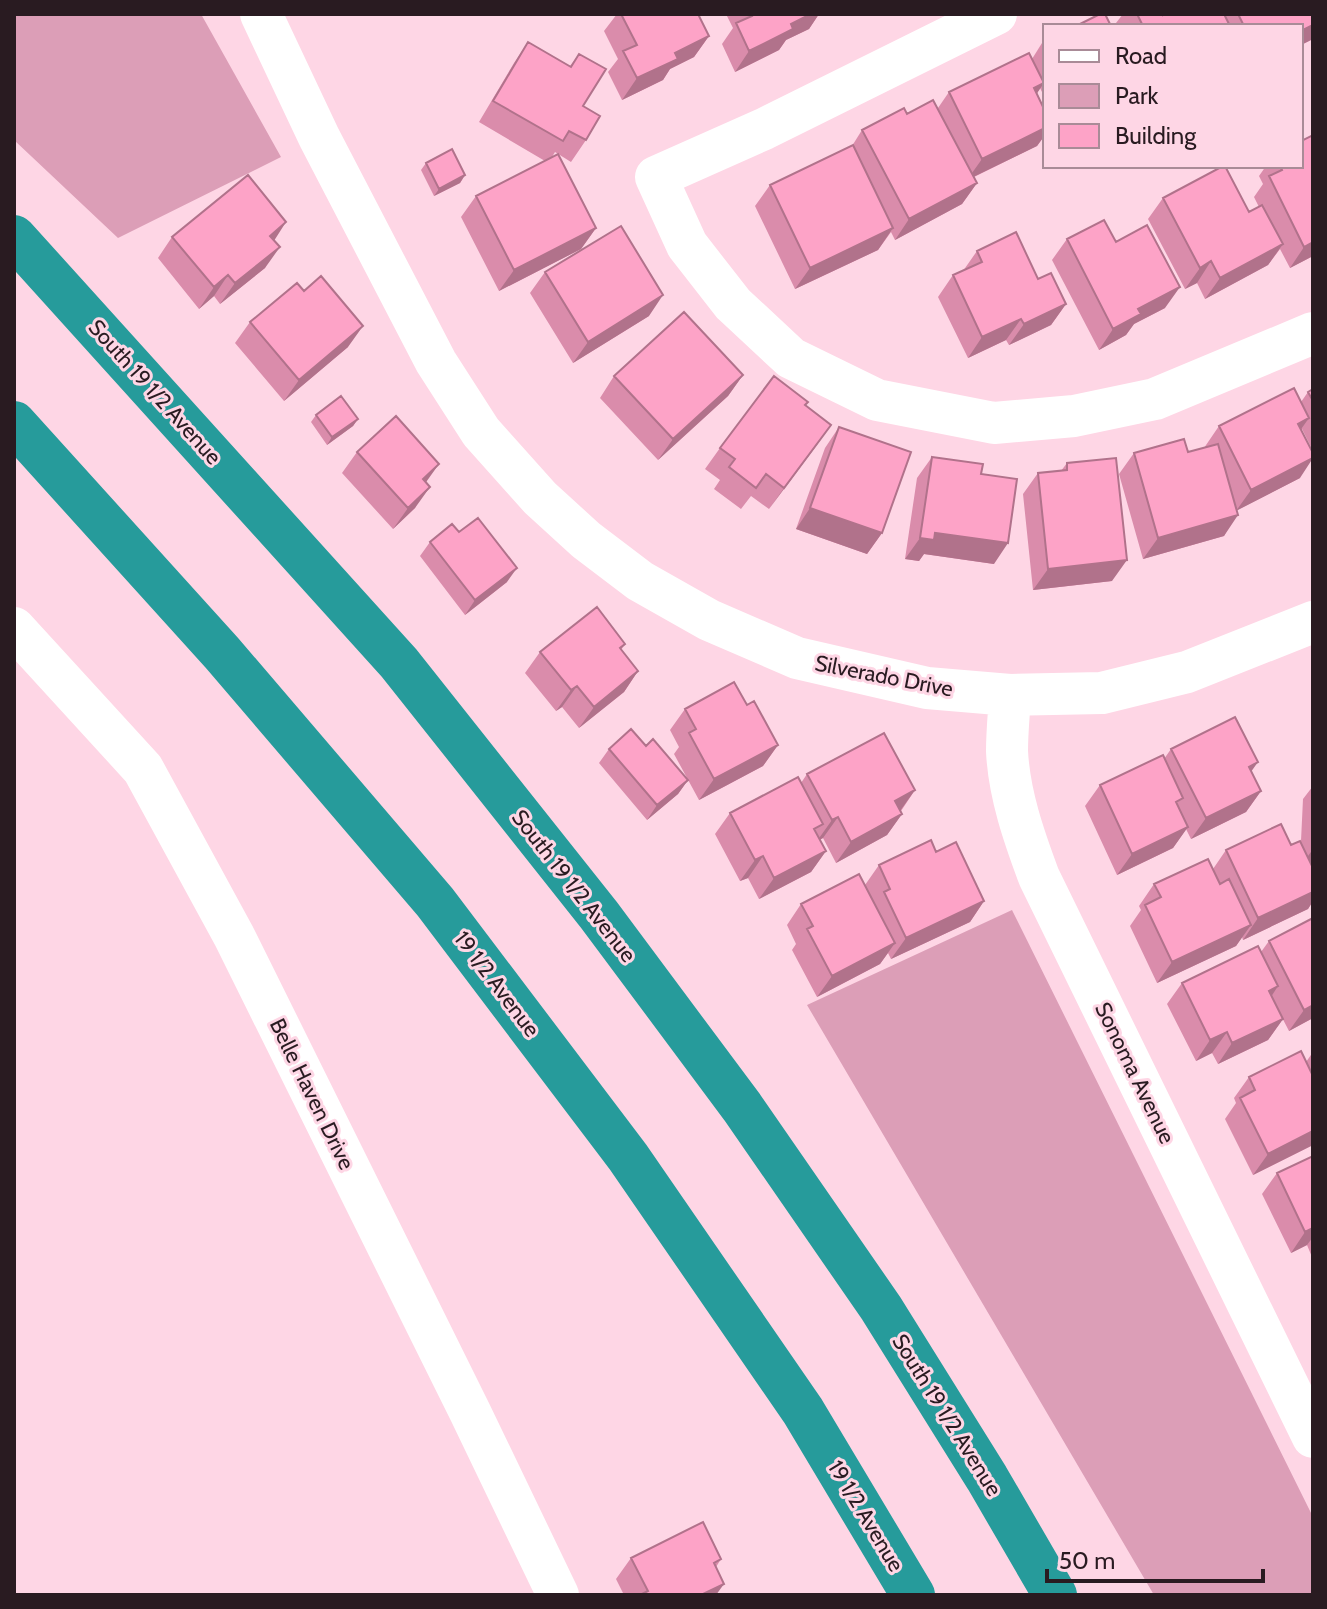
<svg xmlns="http://www.w3.org/2000/svg" width="1327" height="1609" font-family="Cabin,sans-serif">
	<style>
		.green { fill: #dc9eb7 }
		.lines { fill: none; stroke-linecap: round; stroke-linejoin: round }
		.minor { stroke: #fff; stroke-width: 42 }
		.highway { stroke: #269b9b; stroke-width: 44 }
		.wall { fill: #da8cab }
		.shaded-wall { fill: #b1728b }
		.building { fill: #fda3c7; stroke: #b1728b; stroke-width: 2 }
		.labels { text-anchor: middle; dominant-baseline: central; stroke-width: 6; stroke-linejoin: round; paint-order: stroke }
		.street-label { font-size: 22px; fill: #291b21; stroke: #fed6e5 }
	</style>
	<rect width="100%" height="100%" fill="#fed6e5"/>
	<path class="green" d="M14 14H201L281 157 118 238 14 140Z
		M1012 910 1313 1517V1595H1154L807 1005Z"/>
	<g class="lines">
		<path class="minor" d="M261 14 319 137 436 362 481 432 540 498 586 540 640 581 709 620 797 658 927 688 1010 695 1102 693 1187 672 1313 622
			M996 14 764 129 656 177 687 245 733 304 791 358 877 400 994 423 1074 416 1155 399 1313 333
			M14 628 143 769 234 936 470 1412 558 1595
			M1010 695C1009 713 1007 732 1007 751 1009 794 1024 837 1039 877L1313 1437"/>
		<path class="highway" d="M14 237 399 663 599 915 742 1107 881 1308 987 1478 1055 1595
			M14 423 222 653 435 902 628 1157 803 1411 913 1595"/>
	</g>
	<path class="wall" d="M617 14H698L709 36 694 57 670 69 663 80 622 100 608 72 618 59 604 31Z
		M726 14H819L809 29 786 40 779 50 735 72 722 44 733 28Z
		M1123 14H1313V39L1301 45V26H1118L1116 23Z
		M528 42 570 66 579 54 586 140 571 162 555 152 552 157 596 228 581 249 499 291 461 217 476 196 545 161 479 122 514 63Z
		M1045 42V98L1040 88 1037 93 1045 111V135L1037 146 974 177 977 183 962 204 895 240 891 232 878 250 795 289 755 206 770 185 852 146 862 130 907 114 938 108 949 92 1032 59 1042 43Z
		M1313 135V256L1290 268 1280 249 1268 265 1205 299 1197 283 1185 289 1148 219 1163 198 1249 212 1259 207 1254 197 1263 184 1259 176 1266 166H1301Z
		M426 163 465 175 460 183 434 196 421 170Z
		M172 237 274 240 265 268 220 304 214 296 199 309 158 258Z
		M1067 239 1116 242 1165 308 1134 324 1126 335 1099 350 1052 260Z
		M977 251 1038 279 1066 304 1051 325 1009 345 1006 340 968 358 938 297 953 275 963 271Z
		M545 272 649 316 573 363 530 293Z
		M250 322 348 347 284 401 235 343Z
		M743 375 728 396 658 460 600 398 614 376Z
		M1313 389V451L1302 429 1300 478 1237 510 1224 536 1143 559 1119 474 1134 453 1188 452 1204 448 1219 426 1301 402 1308 392Z
		M805 405 816 446 769 509 751 496 741 509 714 489 720 480 705 469 720 448Z
		M316 415 358 419 353 426 327 445 311 422Z
		M839 427 882 533 867 554 796 529 825 448Z
		M357 452 426 482 415 508 393 529 342 473Z
		M932 457 981 474 994 564 924 554 919 561 905 559 917 478Z
		M1067 463 1112 581 1033 590 1023 494 1038 473 1061 471Z
		M459 532 507 582 465 615 420 556 430 542Z
		M625 644 621 650 638 671 624 692 579 728 562 707 556 711 525 673 540 652Z
		M685 709 778 745 763 766 699 800 674 754 679 747 670 730Z
		M646 746 688 780 678 794 647 820 599 763 609 749Z
		M1171 749 1251 772 1261 791 1246 812 1191 839 1186 829 1173 848 1117 875 1085 806 1100 785 1164 759Z
		M807 774 915 790 901 811 902 814 887 835 836 863 823 838 820 840 826 851 811 872 759 899 748 878 740 881 715 834 730 813 801 783Z
		M1313 786V901L1308 909 1243 940 1242 937 1236 946 1157 983 1130 926 1141 910 1139 906 1154 884 1213 869 1226 850 1291 845 1301 841 1303 799Z
		M936 852 984 901 970 922 891 959 888 953 880 964 817 997 792 950 796 944 787 925 801 904 865 885 879 865Z
		M1269 941 1313 1018 1289 1031 1274 1002 1283 1019 1268 1040 1218 1064 1212 1053 1196 1061 1167 1004 1182 983 1261 952Z
		M1313 1052V1145L1253 1175 1225 1119 1236 1103 1234 1098 1249 1077 1306 1062Z
		M1313 1156V1256L1312 1257 1307 1245 1291 1253 1262 1194 1277 1173Z
		M631 1558 721 1559 716 1567V1595H624L616 1579Z"/>
	<path class="shaded-wall" d="M811 14H819L809 29 786 40 779 50 735 72 749 51 791 24Z
		M1313 25V39L1301 45V31Z
		M709 36 694 57 670 69 663 80 622 100 637 78 675 53Z
		M1044 83 1029 105 1034 88Z
		M1045 128V135L1037 146 967 180 982 159Z
		M465 175 460 183 434 196 439 189Z
		M977 183 962 204 895 240 909 219Z
		M286 222 272 244 270 236Z
		M596 228 581 249 499 291 514 270Z
		M893 228 878 250 795 289 810 268Z
		M1313 242V256L1290 268 1304 247Z
		M1283 244 1268 265 1205 299 1220 278Z
		M280 247 265 268 220 304 235 283Z
		M1211 261 1197 283 1185 289 1200 268Z
		M228 275 214 296 199 309 214 287Z
		M1180 287 1165 308 1134 324 1126 335 1099 350 1113 329 1138 309Z
		M663 295 649 316 573 363 588 342Z
		M1066 304 1051 325 1009 345 1024 324Z
		M1021 319 1006 340 968 358 982 337Z
		M363 326 348 347 284 401 299 380Z
		M743 375 728 396 658 460 673 439Z
		M1309 418 1294 439 1298 424Z
		M358 419 353 426 327 445 332 437Z
		M831 425 816 446 769 509 784 488Z
		M1313 458 1300 478 1236 511 1251 490Z
		M439 464 424 485 423 479Z
		M430 487 415 508 393 529 408 508Z
		M810 508 882 533 867 554 796 529Z
		M1238 515 1224 536 1143 559 1158 538Z
		M935 533 1008 543 994 564 924 554 919 561 905 559 920 538Z
		M1127 560 1112 581 1033 590 1048 569Z
		M517 568 507 582 465 615 475 600Z
		M638 671 624 692 579 728 594 707Z
		M577 686 562 707 556 711 571 690Z
		M778 745 763 766 699 800 714 779Z
		M1258 762 1243 783 1249 767Z
		M688 780 678 794 647 820 657 805Z
		M915 790 900 811 895 801Z
		M1261 791 1246 812 1191 839 1206 818Z
		M902 814 887 835 836 863 851 842Z
		M838 817 823 838 817 841 832 820Z
		M1188 827 1173 848 1117 875 1132 854Z
		M1313 849V870L1299 869Z
		M826 851 811 872 759 899 774 878Z
		M763 856 748 878 740 881 755 860Z
		M1313 892V901L1308 909 1243 940 1258 918Z
		M984 901 970 922 891 959 906 938Z
		M1251 925 1236 946 1157 983 1172 962Z
		M895 943 880 964 817 997 832 976Z
		M1278 986 1264 1008 1269 991Z
		M1313 1005V1018L1289 1031 1304 1010Z
		M1283 1019 1268 1040 1218 1064 1232 1043Z
		M1227 1032 1212 1053 1196 1061 1210 1040Z
		M1313 1131V1145L1253 1175 1268 1154Z
		M1313 1228V1237L1307 1245 1291 1253 1305 1232Z
		M724 1584 716 1595H701Z"/>
	<path class="building" d="M621 14H698L709 36 675 53 678 59 637 78 623 51 637 45Z
		M751 14H811L791 24 793 29 749 51 736 23 752 16Z
		M1100 14H1105L1111 26H1076Z
		M1137 14H1163V15L1166 14H1224L1230 26H1143Z
		M1238 14H1313V25L1301 31V26H1244Z
		M528 42 571 67 579 54 606 69 583 106 600 116 586 140 569 131 563 141 493 101Z
		M1029 53 1044 83 1034 88 1045 111V128L982 159 949 92Z
		M933 100 977 183 909 219 862 130 904 108 907 114Z
		M1313 135V242L1304 247 1269 176 1282 170 1280 166H1301V141Z
		M853 145 893 228 810 268 770 185Z
		M452 149 465 175 439 189 426 163Z
		M558 154 596 228 514 270 476 196Z
		M1223 166H1225L1249 212 1262 205 1283 244 1220 278 1211 261 1200 268 1163 198Z
		M248 175 286 222 270 236 280 247 235 283 228 275 214 287 172 237Z
		M1104 220 1116 242 1147 225 1180 287 1138 309 1141 314 1113 329 1067 239Z
		M621 226 663 295 588 342 545 272Z
		M1016 232 1038 279 1051 273 1066 304 1024 324 1021 319 982 337 953 275 982 262 977 251Z
		M321 276 363 326 299 380 250 322 297 283 304 291Z
		M684 312 743 375 673 439 614 376Z
		M774 376 808 402 805 405 831 425 784 488 766 474 756 488 729 467 735 459 720 448Z
		M1294 388 1309 418 1298 424 1313 453V458L1251 490 1219 426Z
		M1313 389V401L1308 392Z
		M341 396 358 419 332 437 316 415Z
		M396 416 439 464 423 479 430 487 408 508 357 452Z
		M839 427 911 452 882 533 810 508Z
		M1184 439 1188 452 1218 444 1238 515 1158 538 1134 453Z
		M932 457 983 464 981 474 1017 479 1008 543 935 533 934 540 920 538Z
		M1116 458 1127 560 1048 569 1038 473 1067 470V463Z
		M478 518 517 568 475 600 430 542 452 524 459 532Z
		M597 607 625 644 620 648 638 671 594 707 577 686 571 690 540 652Z
		M734 682 747 705 754 701 778 745 714 779 689 733 696 729 685 709Z
		M1235 717 1258 762 1249 767 1261 791 1206 818 1171 749Z
		M631 729 646 746 653 739 688 780 657 805 609 749Z
		M884 733 915 790 895 801 902 814 851 842 838 817 832 820 807 774Z
		M1163 755 1183 798 1176 802 1188 827 1132 854 1100 785Z
		M798 777 823 824 814 829 826 851 774 878 763 856 755 860 730 813Z
		M1281 824 1291 845 1300 841 1313 868V892L1258 918 1226 850Z
		M931 840 936 852 956 842 984 901 906 938 884 892 890 889 879 865Z
		M1208 859 1220 884 1229 879 1251 925 1172 962 1145 905 1161 897 1154 884Z
		M859 874 895 943 832 976 807 929 813 926 801 904Z
		M1313 918V1005L1304 1010 1269 941Z
		M1258 946 1278 986 1269 991 1283 1019 1232 1043 1227 1032 1210 1040 1182 983Z
		M1301 1051 1313 1076V1131L1268 1154 1240 1098 1255 1090 1249 1077Z
		M1313 1156V1228L1305 1232 1277 1173Z
		M703 1522 721 1559 714 1563 724 1584 701 1595H640L648 1591 631 1558Z"/>
	<g class="labels">
		<g class="street-label">
			<text transform="translate(155 392) rotate(48)">South 19 1/2 Avenue</text>
			<text transform="translate(884 676) rotate(11)">Silverado Drive</text>
			<text transform="translate(574 886) rotate(52)">South 19 1/2 Avenue</text>
			<text transform="translate(497 984) rotate(53)">19 1/2 Avenue</text>
			<text transform="translate(1135 1073) rotate(64)">Sonoma Avenue</text>
			<text transform="translate(312 1094) rotate(64)">Belle Haven Drive</text>
			<text transform="translate(947 1415) rotate(58)">South 19 1/2 Avenue</text>
			<text transform="translate(866 1516) rotate(59)">19 1/2 Avenue</text>
		</g>
	</g>
	<rect width="1327" height="1609" fill="none" stroke="#291b21" stroke-width="32"/>
	<rect x="1043" y="24" width="260" height="144" fill="#fed6e5" stroke="#a98b97" stroke-width="2"/>
	<rect x="1059" y="50" width="40" height="12" fill="#ffffff" stroke="#a98b97" stroke-width="2"/>
	<text x="1115" y="64" font-size="24" fill="#291b21">Road</text>
	<rect x="1059" y="84" width="40" height="24" fill="#dc9eb7" stroke="#a98b97" stroke-width="2"/>
	<text x="1115" y="104" font-size="24" fill="#291b21">Park</text>
	<rect x="1059" y="124" width="40" height="24" fill="#fda3c7" stroke="#a98b97" stroke-width="2"/>
	<text x="1115" y="144" font-size="24" fill="#291b21">Building</text>
	<path d="M1047 1569v12h216v-12" fill="none" stroke="#291b21" stroke-width="4"/>
	<text x="1059" y="1569" font-size="24" fill="#291b21" stroke="#fed6e5" stroke-width="6" paint-order="stroke">50 m</text>
</svg>
